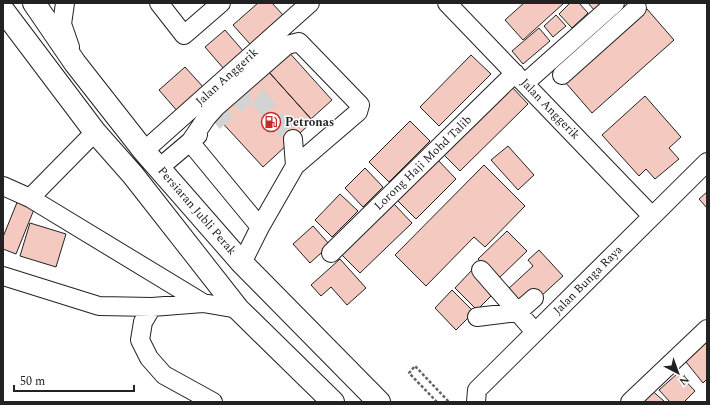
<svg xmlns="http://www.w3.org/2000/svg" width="710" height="405" font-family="Spectral,serif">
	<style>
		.building { fill: #f3c9c0; stroke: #222 }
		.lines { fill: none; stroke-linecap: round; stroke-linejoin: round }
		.minor-tunnel { stroke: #d3d3d3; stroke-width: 18; stroke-dasharray: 18 9; stroke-linecap: butt }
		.minor-casing { stroke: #222; stroke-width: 20 }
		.major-casing { stroke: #222; stroke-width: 24 }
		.path { stroke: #646464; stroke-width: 2.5; stroke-dasharray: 3 2; stroke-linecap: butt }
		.minor { stroke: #fff; stroke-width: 18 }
		.major { stroke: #fff; stroke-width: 22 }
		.labels { text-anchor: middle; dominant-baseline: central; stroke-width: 3; stroke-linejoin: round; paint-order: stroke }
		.street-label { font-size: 12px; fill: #222; stroke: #fff }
		.poi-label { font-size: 12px; font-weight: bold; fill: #222; stroke: #fff; text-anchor: start }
	</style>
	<rect width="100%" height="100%" fill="#fff"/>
	<path class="building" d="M258 3H272L283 15 250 44 233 25Z
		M524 3H564L523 40 505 20Z
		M570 3H579L588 13 572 28 559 14Z
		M588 3H605L595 11Z
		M647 9 674 40 592 113 565 82Z
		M556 15 566 26 553 37 544 26Z
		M539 28 550 41 523 64 512 51Z
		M225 30 244 52 224 69 205 47Z
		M286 49 332 100 311 119 268 71Z
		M471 55 491 74 439 126 420 107Z
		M185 67 205 89 179 113 159 90Z
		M268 71 313 121 263 167 217 117Z
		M511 86 528 104 460 171 442 153Z
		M645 96 681 137 669 148 679 159 655 179 646 169 639 176 602 135Z
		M410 121 430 141 389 182 369 162Z
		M508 146 534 175 518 190 491 160Z
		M436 158 456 179 416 219 396 199Z
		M484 165 525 206 485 247 474 237 426 286 395 255Z
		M365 168 383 187 363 207 345 188Z
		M707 192V208L699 199Z
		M340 194 358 211 332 237 315 220Z
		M18 200 35 207 16 254 3 249V237Z
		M394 204 412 223 360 273 342 255Z
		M30 223 66 234 56 267 20 256Z
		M313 226 330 245 310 263 293 244Z
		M507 231 527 251 498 279 478 259Z
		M539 250 563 276 540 297 520 305 507 290 533 266 528 260Z
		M340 259 366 288 347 305 331 287 321 296 311 285Z
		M472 270 494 293 477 310 455 288Z
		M452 290 474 312 456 330 435 308Z
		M707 337V379L703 383 682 357Z
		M678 373 695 391 684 402H670L659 390Z
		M649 388 665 402H636Z"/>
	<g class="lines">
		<path class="minor-tunnel" d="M214 122 246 96 253 94 258 97 293 139"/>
		<g class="minor-casing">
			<path id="minor" d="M65 3 62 24 70 47
				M159 3 184 35 221 3
				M447 3 652 216
				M562 75 637 8
				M525 83 615 3
				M144 151 310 3
				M159 168 198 135
				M3 186 30 198 203 303
				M30 198 95 132
				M260 227 190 142 207 117 216 107 287 45 299 42 360 105 358 112 295 166
				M331 253 515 73
				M242 263 260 227 295 166 293 139
				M481 270 535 332
				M3 276 99 306 152 307 203 303 238 309
				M152 307 143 322 140 340 149 358 164 375 213 402
				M477 317 518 312 534 298
				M476 402 477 390 707 162
				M630 402 707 329"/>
		</g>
		<g class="major-casing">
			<path id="major" d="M34 3 75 63 144 151 242 263 379 402
				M3 10 95 132 133 175 238 309 333 402"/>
		</g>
		<path class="path" d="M437 402 409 373 415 366 449 402"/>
		<use href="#minor" class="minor"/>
		<use href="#major" class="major"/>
	</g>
	<defs>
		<g id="fuel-ring" transform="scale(1)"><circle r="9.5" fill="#fff" stroke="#c62828" stroke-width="1.5"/><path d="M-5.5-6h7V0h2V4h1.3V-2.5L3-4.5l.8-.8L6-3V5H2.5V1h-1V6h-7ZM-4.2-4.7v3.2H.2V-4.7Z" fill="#c62828"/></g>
	</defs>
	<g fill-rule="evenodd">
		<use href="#fuel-ring" x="271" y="122"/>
	</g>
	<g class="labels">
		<g class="street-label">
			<text transform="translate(227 77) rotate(-42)">Jalan Anggerik</text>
			<text transform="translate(550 109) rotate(46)">Jalan Anggerik</text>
			<text transform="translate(423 163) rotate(-44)">Lorong Haji Mohd Talib</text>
			<text transform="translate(197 211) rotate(49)">Persiaran Jubli Perak</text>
			<text transform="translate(588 280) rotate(-45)">Jalan Bunga Raya</text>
		</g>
		<g class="poi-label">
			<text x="285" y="122">Petronas</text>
		</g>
	</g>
	<rect width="710" height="405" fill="none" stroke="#222222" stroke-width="8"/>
	<g transform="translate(678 373) rotate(139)" stroke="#ffffff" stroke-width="3" paint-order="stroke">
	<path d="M0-3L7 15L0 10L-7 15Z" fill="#222222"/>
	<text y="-6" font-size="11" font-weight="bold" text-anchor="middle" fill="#222222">N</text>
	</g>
	<path d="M14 385v6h120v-6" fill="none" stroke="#222222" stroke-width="2"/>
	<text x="20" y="385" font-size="12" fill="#222222" stroke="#ffffff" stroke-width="3" paint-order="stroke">50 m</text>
</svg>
